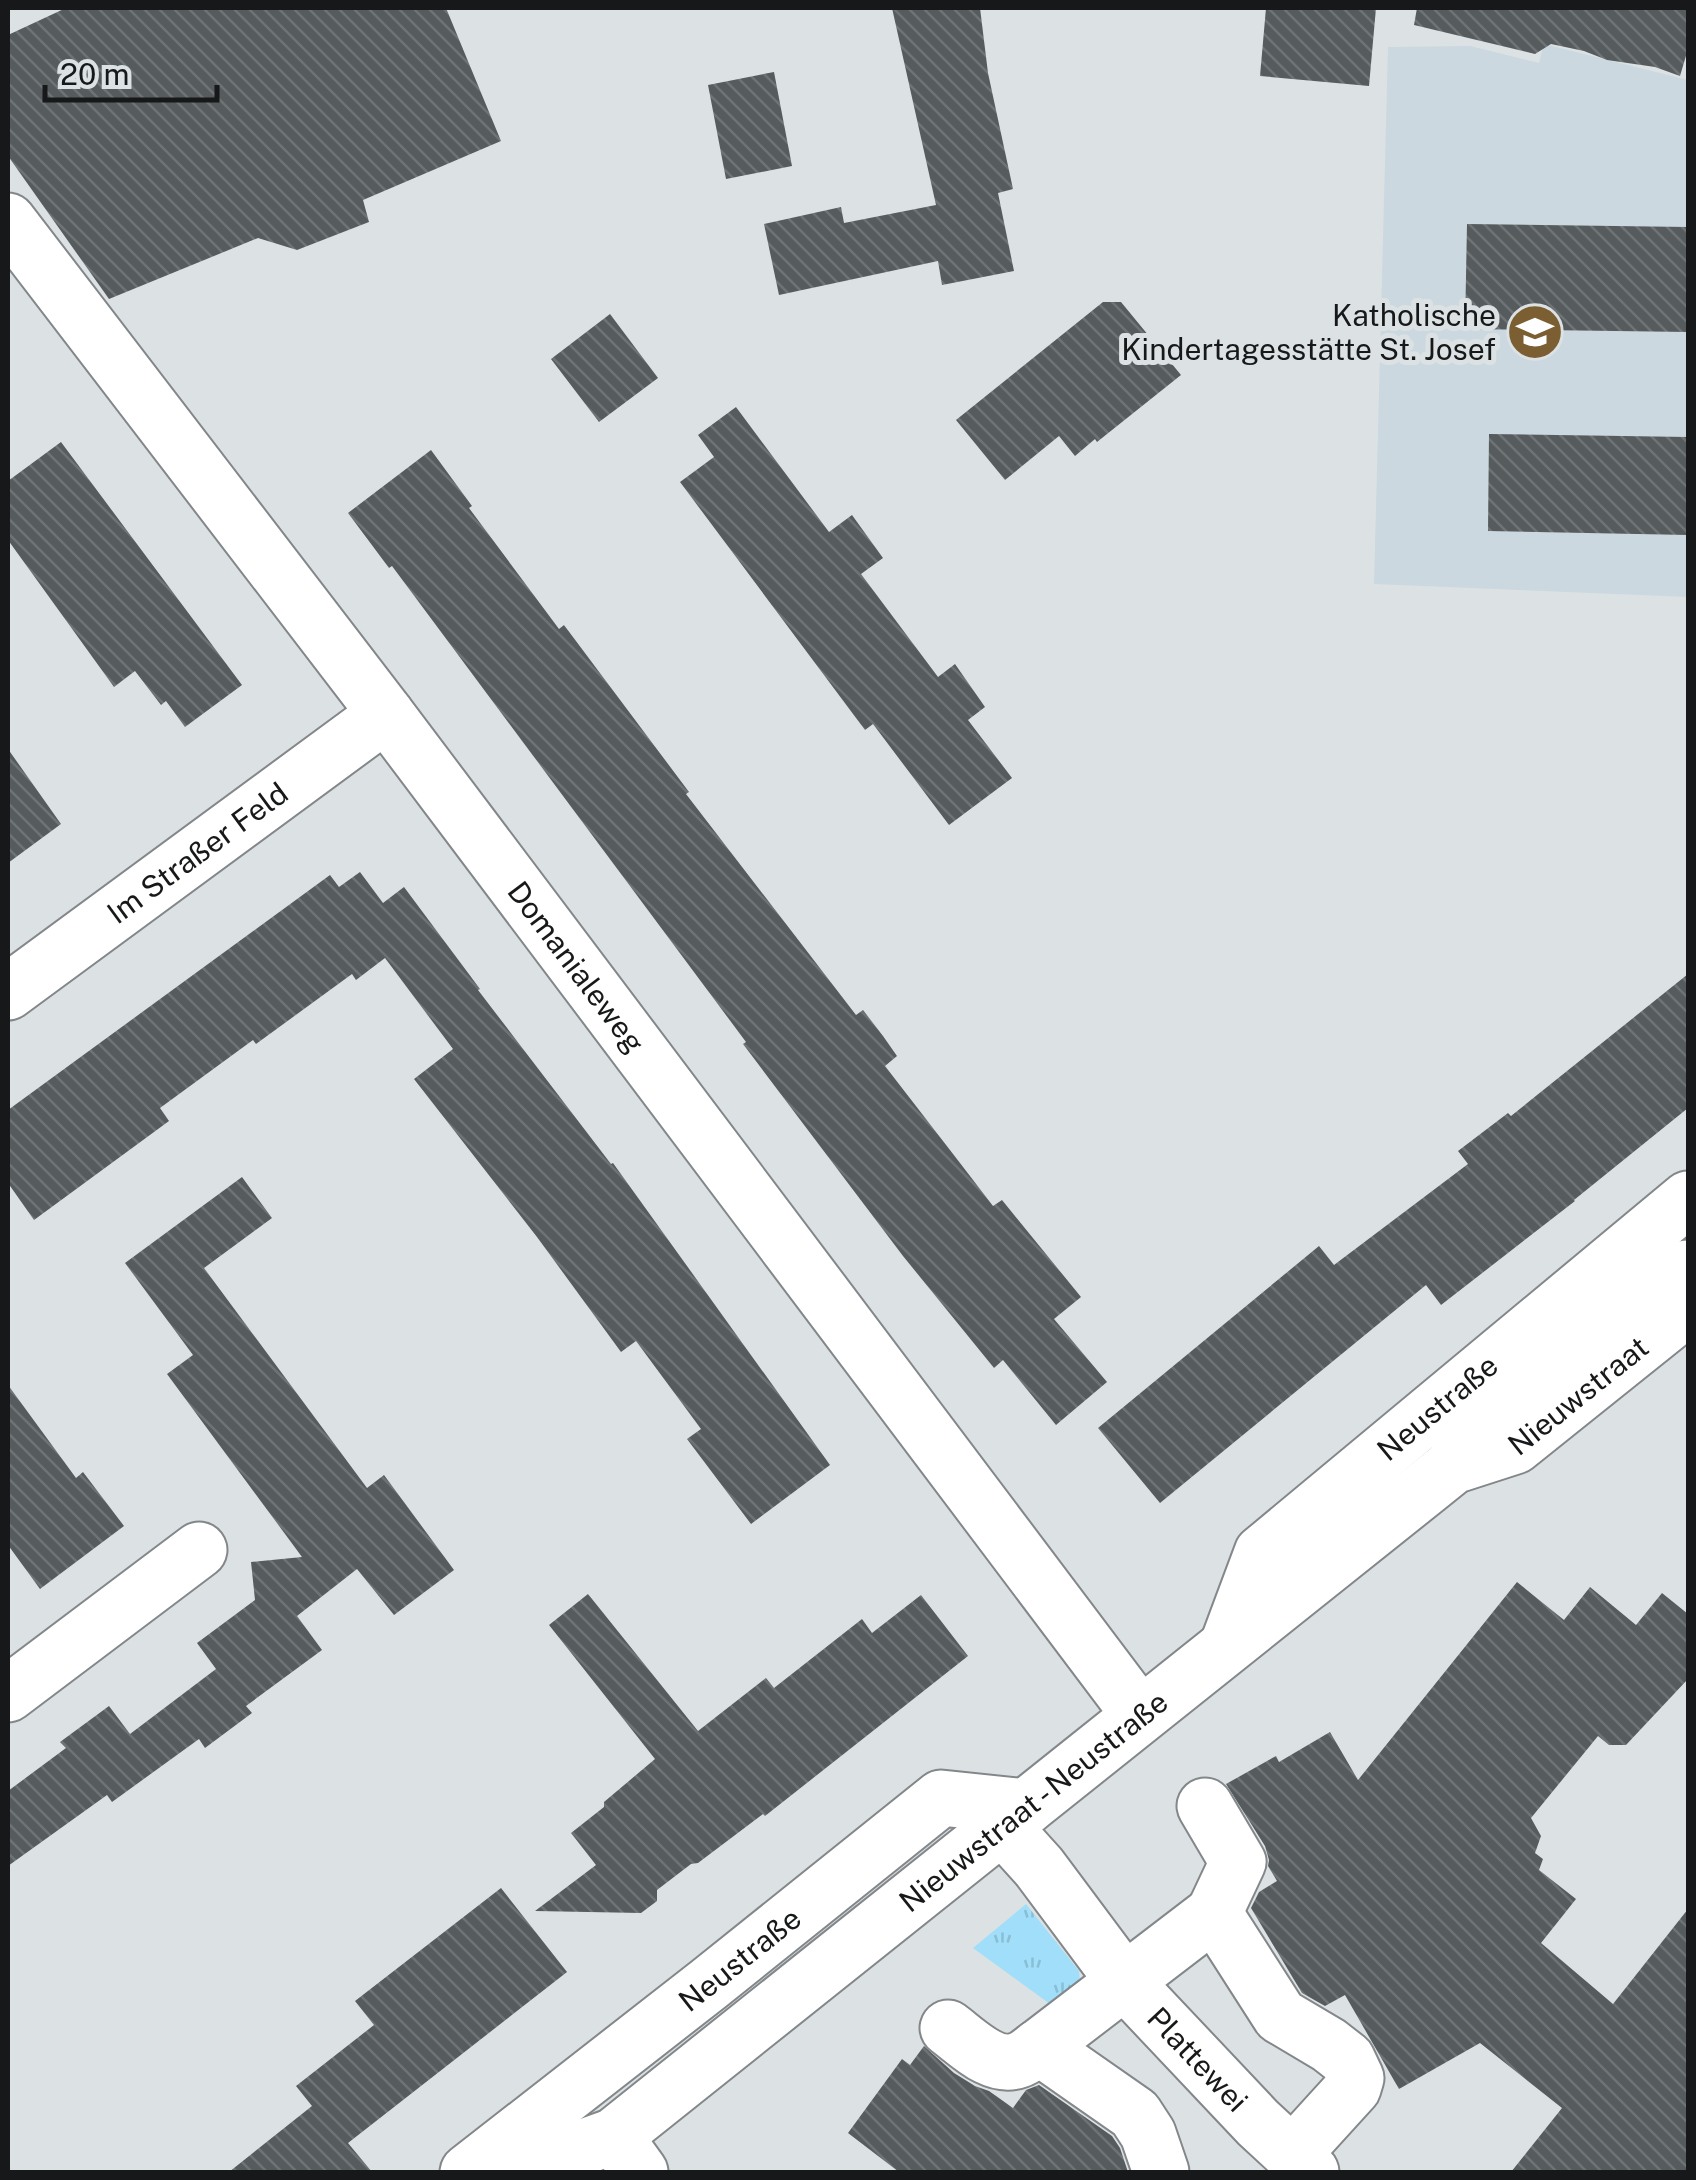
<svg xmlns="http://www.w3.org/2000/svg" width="1696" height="2180" font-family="'Public Sans',sans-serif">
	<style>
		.built { fill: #cbd8df }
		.grass { fill: url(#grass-tufts) }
		.building { fill: url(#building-back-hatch) }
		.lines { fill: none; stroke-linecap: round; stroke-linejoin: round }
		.minor-casing { stroke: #83878a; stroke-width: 59 }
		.tertiary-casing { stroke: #83878a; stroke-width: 59 }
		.minor { stroke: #fff; stroke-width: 55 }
		.tertiary { stroke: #fff; stroke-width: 55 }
		.labels { text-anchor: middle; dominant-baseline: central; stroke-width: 10; stroke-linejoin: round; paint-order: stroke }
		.poi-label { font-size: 30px; fill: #161819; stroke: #dce2e4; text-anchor: end }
		.street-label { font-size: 30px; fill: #161819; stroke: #dce2e4 }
	</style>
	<defs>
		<pattern id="grass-tufts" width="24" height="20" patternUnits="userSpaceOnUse" patternTransform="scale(2.5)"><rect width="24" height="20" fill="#a0def9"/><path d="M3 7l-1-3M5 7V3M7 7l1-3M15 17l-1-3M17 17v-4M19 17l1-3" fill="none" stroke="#89bed5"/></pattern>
		<pattern id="building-back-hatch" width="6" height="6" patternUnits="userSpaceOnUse" patternTransform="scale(2.5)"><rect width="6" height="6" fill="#565b5d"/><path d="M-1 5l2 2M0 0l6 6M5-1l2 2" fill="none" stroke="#6f7374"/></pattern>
	</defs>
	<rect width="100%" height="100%" fill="#dce2e4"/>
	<path class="built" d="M1544 44 1688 80V597L1374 584 1388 47 1470 46 1539 63Z"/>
	<path class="grass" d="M1026 1904 1079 1971 1080 1983 1054 2007 973 1948Z"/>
	<path class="building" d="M66 8H446L501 141 363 200 369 222 297 250 258 238 109 299 8 156V35Z
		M892 8H980L988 73 1013 189 998 193 1014 271 942 285 938 261 779 295 764 224 841 207 844 223 936 205Z
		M1266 8H1376L1369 86 1260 76Z
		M1417 8H1688V49L1680 76 1655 67 1607 60 1584 51 1551 44 1535 54 1414 25Z
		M774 72 792 166 726 179 708 85Z
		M1467 224 1688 227V332L1465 329Z
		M1103 302H1121L1181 375 1097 442 1095 439 1075 456 1059 436 1005 480 956 420Z
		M610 314 658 378 599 422 551 359Z
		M736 407 829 532 852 515 883 558 861 574 938 677 955 664 985 707 968 720 1012 778 949 825 873 724 865 730 680 482 714 457 698 435Z
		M1489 434 1688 437V535L1488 531Z
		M61 442 242 685 185 727 166 701 161 705 135 671 114 687 8 540V481Z
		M431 450 472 506 469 508 559 629 564 625 689 792 686 794 856 1015 863 1010 883 1036 897 1056 885 1066 960 1163 993 1206 1002 1200 1081 1297 1054 1319 1107 1382 1056 1425 1003 1360 994 1368 903 1256 743 1044 746 1042 392 566 389 568 348 513Z
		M8 749 61 824 8 863Z
		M360 872 383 903 404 887 480 989 478 990 611 1164 613 1163 830 1465 751 1524 687 1439 701 1429 636 1341 621 1352 537 1237 414 1079 453 1049 385 958 356 980 352 974 256 1044 253 1040 160 1108 169 1121 34 1220 8 1183V1110L330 875 339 887Z
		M1688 974V1108L1574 1200 1575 1201 1441 1305 1426 1285 1160 1503 1098 1428 1319 1246 1334 1265 1468 1164 1458 1151 1508 1113 1511 1116Z
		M242 1177 272 1218 204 1268 367 1488 384 1475 454 1570 394 1615 357 1569 297 1616 322 1650 246 1706 252 1713 205 1748 199 1739 112 1802 107 1795 8 1866V1791L66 1748 60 1742 109 1706 130 1734 216 1669 197 1643 255 1600 251 1562 302 1557 167 1374 193 1355 125 1263Z
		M8 1385 76 1478 83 1472 124 1526 40 1589 8 1545Z
		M1517 1582 1564 1620 1590 1587 1636 1625 1662 1593 1688 1614V1679L1626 1745H1609L1598 1736 1531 1818 1541 1836 1535 1853 1543 1859 1539 1870 1576 1899 1541 1943 1613 2004 1688 1909V2172H1511L1562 2108 1480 2043 1399 2089 1345 1995 1325 2006 1302 1993 1251 1908 1259 1892 1277 1881 1268 1866 1269 1860 1265 1846 1226 1784 1276 1756 1279 1762 1330 1732 1358 1780Z
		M588 1594 698 1731 766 1678 774 1688 862 1619 872 1633 921 1595 968 1656 765 1816 763 1814 698 1863 691 1864 657 1890V1901L641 1913 535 1911 596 1865 571 1833 604 1807V1802L655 1759 549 1625Z
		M501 1888 567 1972 348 2143 372 2172H229L312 2106 296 2086 374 2025 355 2001Z
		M924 2046 954 2073 975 2086 989 2091 1013 2108 1026 2090 1039 2085 1112 2136 1120 2148 1128 2172H899L848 2133 902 2059 910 2065Z"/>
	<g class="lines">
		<g class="minor-casing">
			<g id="minor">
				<path id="s1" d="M8 221 386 714 1140 1715"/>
				<path id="s2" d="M8 992 386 714"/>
				<path id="s3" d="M1228 1644 1262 1553 1688 1199"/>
				<path d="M8 1694 199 1550"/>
				<path d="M1205 1806 1238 1862 1214 1913"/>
				<path id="s4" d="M1002 1826 1039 1867 1124 1981 1258 2123 1311 2172"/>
				<path d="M948 2028C967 2042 993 2070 1019 2060 1026 2058 1033 2051 1039 2047"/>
				<path d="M614 2136 640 2172"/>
				<path id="s5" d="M468 2172 709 1984 941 1798 1026 1807"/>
				<path d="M1161 2172 1148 2134 1135 2114 1039 2047 1214 1913 1280 2016 1329 2045 1347 2059 1356 2078 1353 2088 1292 2155"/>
			</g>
		</g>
		<g class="tertiary-casing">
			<g id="tertiary">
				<path d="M1453 1466 1486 1410 1661 1272 1688 1268"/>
				<path id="s6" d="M534 2172 553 2158 614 2136 1427 1487 1453 1466 1515 1446 1686 1309 1688 1302"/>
			</g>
		</g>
		<use href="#minor" class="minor"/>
		<use href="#tertiary" class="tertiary"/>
	</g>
	<defs>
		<g id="school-disc" transform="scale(2.875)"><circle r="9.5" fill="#7b5f32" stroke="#dce2e4"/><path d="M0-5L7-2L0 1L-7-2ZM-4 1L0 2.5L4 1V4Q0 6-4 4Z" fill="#fff"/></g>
	</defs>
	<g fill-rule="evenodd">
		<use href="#school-disc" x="1535" y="332"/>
	</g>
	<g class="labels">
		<g class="poi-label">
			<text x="1496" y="315">Katholische<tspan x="1496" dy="34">Kindertagesstätte St. Josef</tspan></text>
		</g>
		<g class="street-label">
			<text stroke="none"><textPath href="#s2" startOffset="235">Im Straßer Feld</textPath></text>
			<text stroke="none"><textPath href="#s1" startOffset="938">Domanialeweg</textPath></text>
			<text stroke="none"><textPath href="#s6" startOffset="1308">Nieuwstraat</textPath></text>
			<text stroke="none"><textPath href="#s3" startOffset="325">Neustraße</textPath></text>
			<text stroke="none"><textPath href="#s6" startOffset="625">Nieuwstraat - Neustraße</textPath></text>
			<text stroke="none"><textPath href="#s5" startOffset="345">Neustraße</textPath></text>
			<text stroke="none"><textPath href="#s4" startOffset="305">Plattewei</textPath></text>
		</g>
	</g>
	<rect width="1696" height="2180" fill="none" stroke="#161819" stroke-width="20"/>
	<path d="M45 85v15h172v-15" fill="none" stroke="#161819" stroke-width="5"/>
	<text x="60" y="85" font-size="30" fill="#161819" stroke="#dce2e4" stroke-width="8" paint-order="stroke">20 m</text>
</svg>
